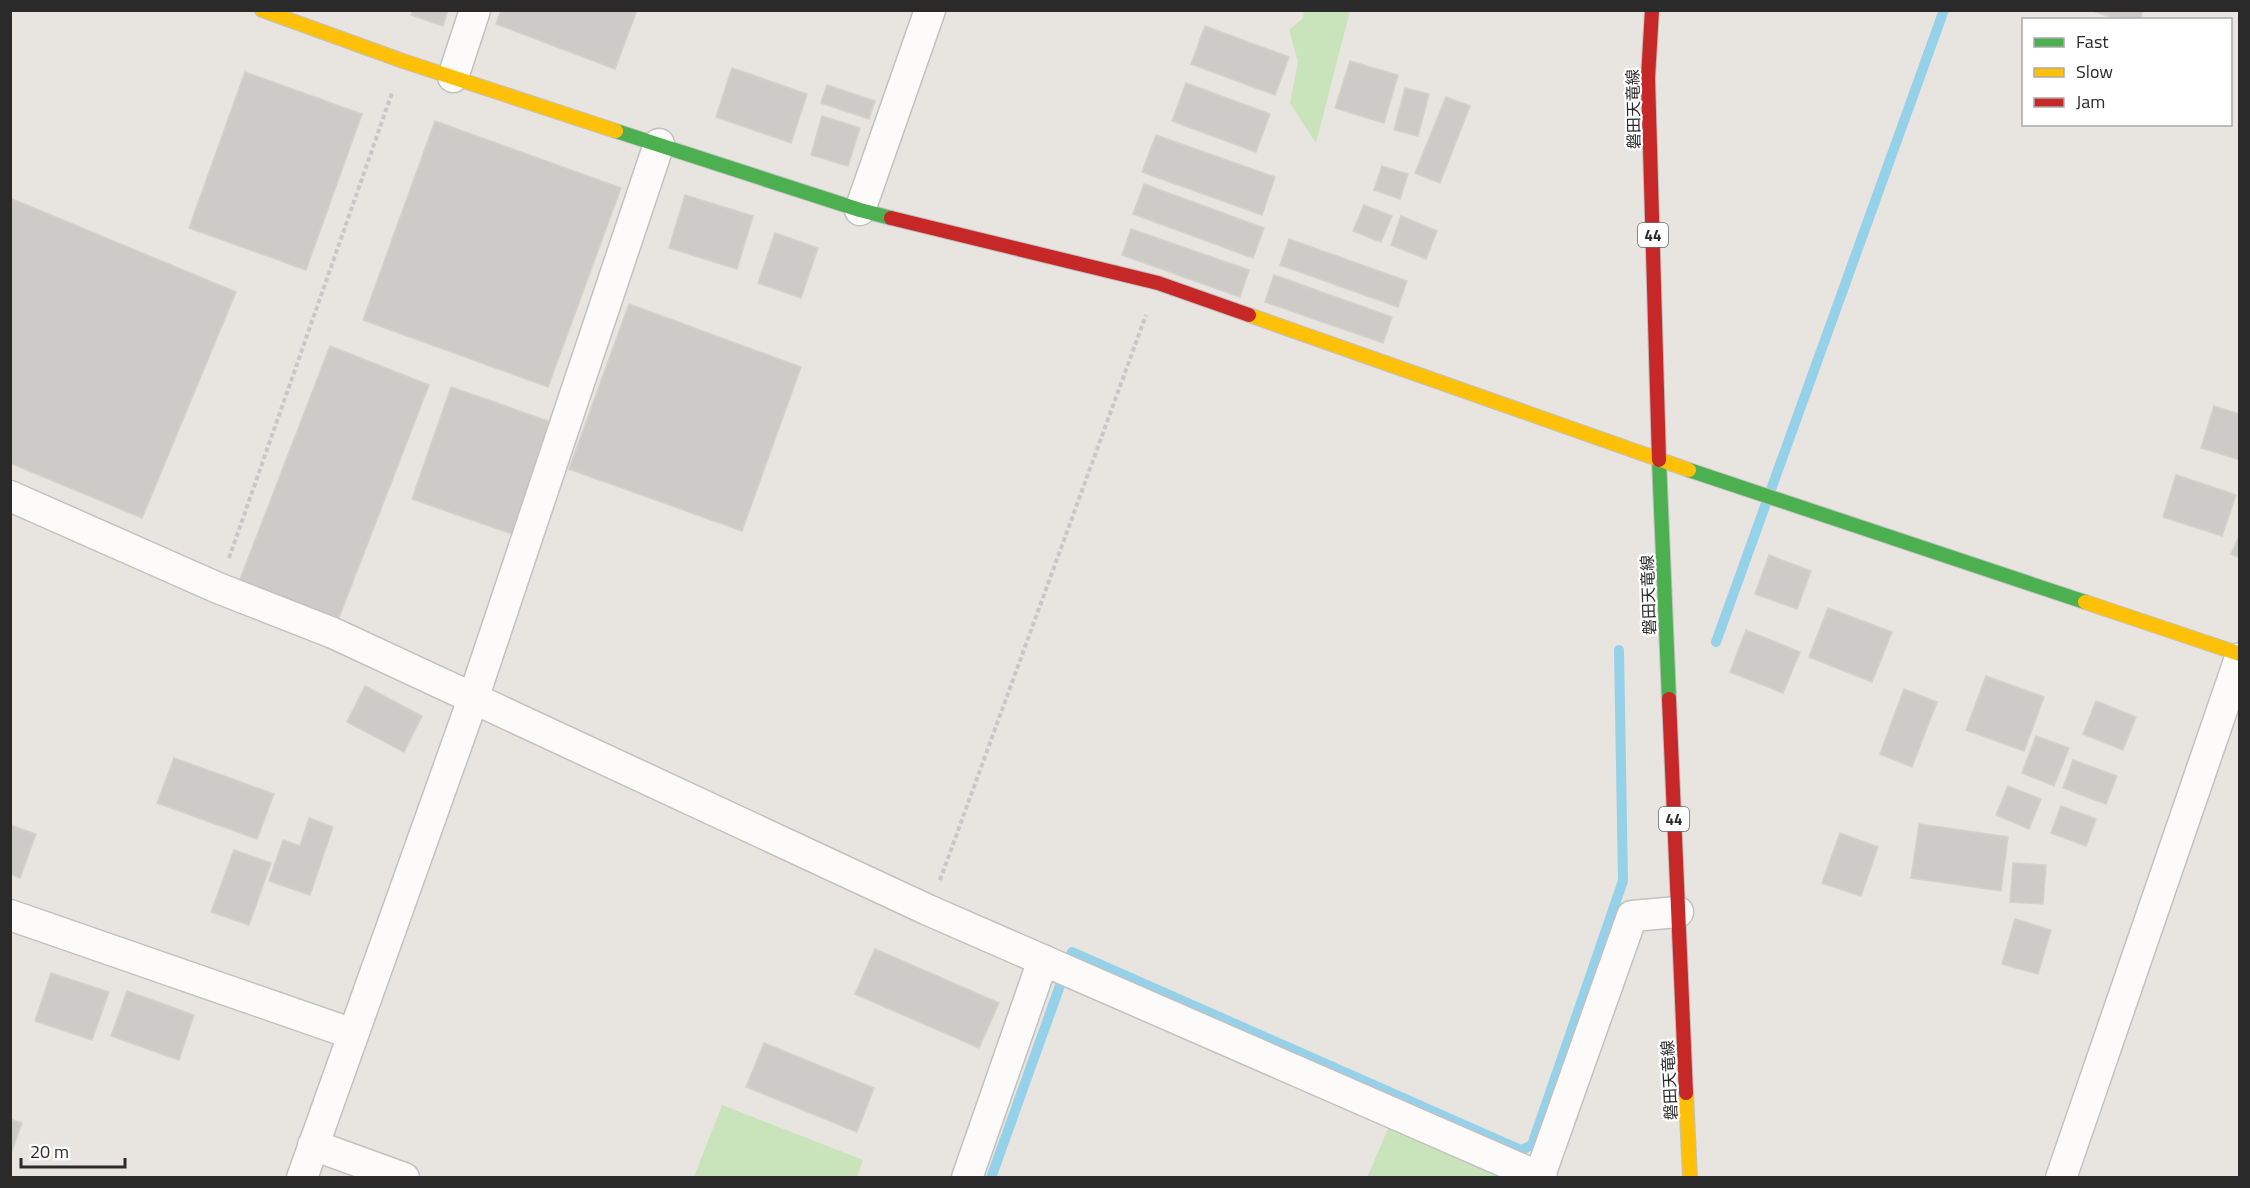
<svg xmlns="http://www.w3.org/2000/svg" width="2250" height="1188" font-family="'Titillium Web','Noto Sans JP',sans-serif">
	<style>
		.green { fill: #c9e3ba }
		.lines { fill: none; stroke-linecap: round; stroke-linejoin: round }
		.stream { stroke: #95d1e9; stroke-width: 10 }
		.building { fill: #cdcbc7; stroke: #d3d1cc; stroke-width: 1.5 }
		.street-casing { stroke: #c2c1c1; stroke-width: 33 }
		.fast-casing { stroke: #c2c1c1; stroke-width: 16 }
		.slow-casing { stroke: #c2c1c1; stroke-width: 16 }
		.jam-casing { stroke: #c2c1c1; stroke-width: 16 }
		.path { stroke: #c8c7c7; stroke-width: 4; stroke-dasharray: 4.5 3; stroke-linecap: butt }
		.street { stroke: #fcfbfa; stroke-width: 30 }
		.fast { stroke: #4caf50; stroke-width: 14 }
		.slow { stroke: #ffc107; stroke-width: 14 }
		.jam { stroke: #c62828; stroke-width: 14 }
		.labels { text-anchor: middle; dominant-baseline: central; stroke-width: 4.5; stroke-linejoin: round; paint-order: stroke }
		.shield { fill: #fff; stroke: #6a6a6a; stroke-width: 1.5 }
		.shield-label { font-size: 15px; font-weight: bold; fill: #2a2a2a }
		.street-label { font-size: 16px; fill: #2a2a2a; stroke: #fff }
	</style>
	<rect width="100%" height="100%" fill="#e8e5e0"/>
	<path class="green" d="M1304 11H1350L1316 143 1290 103 1298 61 1289 30 1303 18Z
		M722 1105 863 1160 857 1177H694Z
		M1390 1124 1508 1178H1367Z"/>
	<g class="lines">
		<path class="stream" d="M1716 642 1944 10
			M991 1178 1072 952 1521 1150 1532 1145 1623 881 1619 650"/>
	</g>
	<path class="building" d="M413 10H448L443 26 411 15Z
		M501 10H637L615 69 496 24Z
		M2090 10H2143L2140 20H2119Z
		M1205 26 1289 57 1275 95 1191 64Z
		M1350 61 1398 75 1384 123 1335 108Z
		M732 68 807 94 791 143 716 117Z
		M245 72 362 114 306 270 189 228Z
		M1186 83 1270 114 1256 152 1172 121Z
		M827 85 875 101 869 119 821 103Z
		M1405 88 1429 94 1418 136 1394 130Z
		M1446 97 1470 106 1440 183 1415 173Z
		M822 116 860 128 848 166 811 155Z
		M435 121 621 188 548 387 363 320Z
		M1156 135 1275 177 1262 215 1142 172Z
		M1382 166 1408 174 1400 199 1374 190Z
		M1144 184 1264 228 1253 258 1133 214Z
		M685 195 753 216 737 269 669 248Z
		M10 198 236 292 142 518 10 463Z
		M1364 205 1392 216 1381 242 1353 231Z
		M1401 216 1437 231 1426 259 1391 245Z
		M1131 229 1249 270 1240 297 1122 255Z
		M775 233 818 248 801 298 758 283Z
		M1289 239 1407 281 1398 307 1280 265Z
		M1274 275 1392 317 1383 343 1265 302Z
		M629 304 801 367 742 531 569 469Z
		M330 346 429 385 333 633 234 595Z
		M451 387 551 422 512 534 412 499Z
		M2214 406 2240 414V460L2201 448Z
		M2176 475 2236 495 2222 536 2163 517Z
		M2240 534V558L2231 554Z
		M1769 555 1811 571 1797 609 1755 594Z
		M1828 608 1892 632 1872 682 1809 657Z
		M1746 630 1800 652 1783 693 1730 672Z
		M1986 676 2044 697 2024 751 1966 730Z
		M365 686 422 716 404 752 347 722Z
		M1904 689 1937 702 1912 767 1880 754Z
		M2096 701 2136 717 2123 750 2083 734Z
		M2036 736 2069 748 2054 786 2022 773Z
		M174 758 274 794 257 839 157 803Z
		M2073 760 2117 776 2106 804 2063 788Z
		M2008 786 2041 799 2029 829 1996 815Z
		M2061 806 2096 819 2086 846 2051 833Z
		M309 818 333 827 310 895 269 881 283 840 300 846Z
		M1919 824 2008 837 2001 891 1911 878Z
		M10 825 36 834 20 878 10 874Z
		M1840 833 1878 847 1861 896 1822 883Z
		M234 850 271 863 249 925 211 912Z
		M2013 863 2046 865 2043 904 2010 902Z
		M2015 919 2051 930 2038 974 2002 964Z
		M875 949 999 1003 979 1048 855 994Z
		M51 973 109 992 92 1040 35 1021Z
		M127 991 194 1015 179 1060 111 1036Z
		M764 1043 874 1088 857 1132 746 1087Z
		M10 1119 22 1123 10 1156Z"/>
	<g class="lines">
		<g class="street-casing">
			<path id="street" d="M453 77 475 10
				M860 210 930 10
				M10 496 218 588 333 633 928 910 1542 1178
				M10 915 353 1034
				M313 1145 404 1178
				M302 1178 473 699 659 144
				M967 1178 1043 960
				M1539 1178 1632 916 1678 912
				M2061 1178 2240 658"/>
		</g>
		<g class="fast-casing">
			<path id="fast" d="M616 131 860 210 891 218
				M1659 460 1669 699
				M1689 470 2085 602"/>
		</g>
		<g class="slow-casing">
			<path id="slow" d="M262 10 403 61 616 131
				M1249 315 1689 470
				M2085 602 2240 654
				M1686 1093 1690 1178"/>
		</g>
		<g class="jam-casing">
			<path id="jam" d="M1652 10 1648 78 1659 460
				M891 218 1158 283 1249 315
				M1669 699 1686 1093"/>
		</g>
		<path class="path" d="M229 558 392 93
			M940 880 1146 315"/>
		<use href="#street" class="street"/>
		<use href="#fast" class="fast"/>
		<use href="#slow" class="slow"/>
		<use href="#jam" class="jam"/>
	</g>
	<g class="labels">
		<g class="shield">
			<rect x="1638" y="223" width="30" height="24" rx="4.5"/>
			<rect x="1659" y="807" width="30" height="24" rx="4.5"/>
		</g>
		<g class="shield-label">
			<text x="1653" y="235">44</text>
			<text x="1674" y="819">44</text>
		</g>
		<g class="street-label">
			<text transform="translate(1633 109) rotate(-91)">磐田天竜線</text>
			<text transform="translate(1648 595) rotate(-92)">磐田天竜線</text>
			<text transform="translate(1669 1080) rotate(-93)">磐田天竜線</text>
		</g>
	</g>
	<rect width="2250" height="1188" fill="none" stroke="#2a2a2a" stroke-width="24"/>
	<rect x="2022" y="18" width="210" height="108" fill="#ffffff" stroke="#aaaaaa" stroke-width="1.5"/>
	<rect x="2034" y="38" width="30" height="9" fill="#4caf50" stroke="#aaaaaa" stroke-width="1.5"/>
	<text x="2076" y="48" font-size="18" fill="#2a2a2a">Fast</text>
	<rect x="2034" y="68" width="30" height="9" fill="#ffc107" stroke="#aaaaaa" stroke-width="1.5"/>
	<text x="2076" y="78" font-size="18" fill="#2a2a2a">Slow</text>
	<rect x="2034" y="98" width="30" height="9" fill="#c62828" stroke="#aaaaaa" stroke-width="1.5"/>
	<text x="2076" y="108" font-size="18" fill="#2a2a2a">Jam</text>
	<path d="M21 1158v9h104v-9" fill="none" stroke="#2a2a2a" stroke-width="3"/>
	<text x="30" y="1158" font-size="18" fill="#2a2a2a" stroke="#ffffff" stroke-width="4.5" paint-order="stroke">20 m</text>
</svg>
